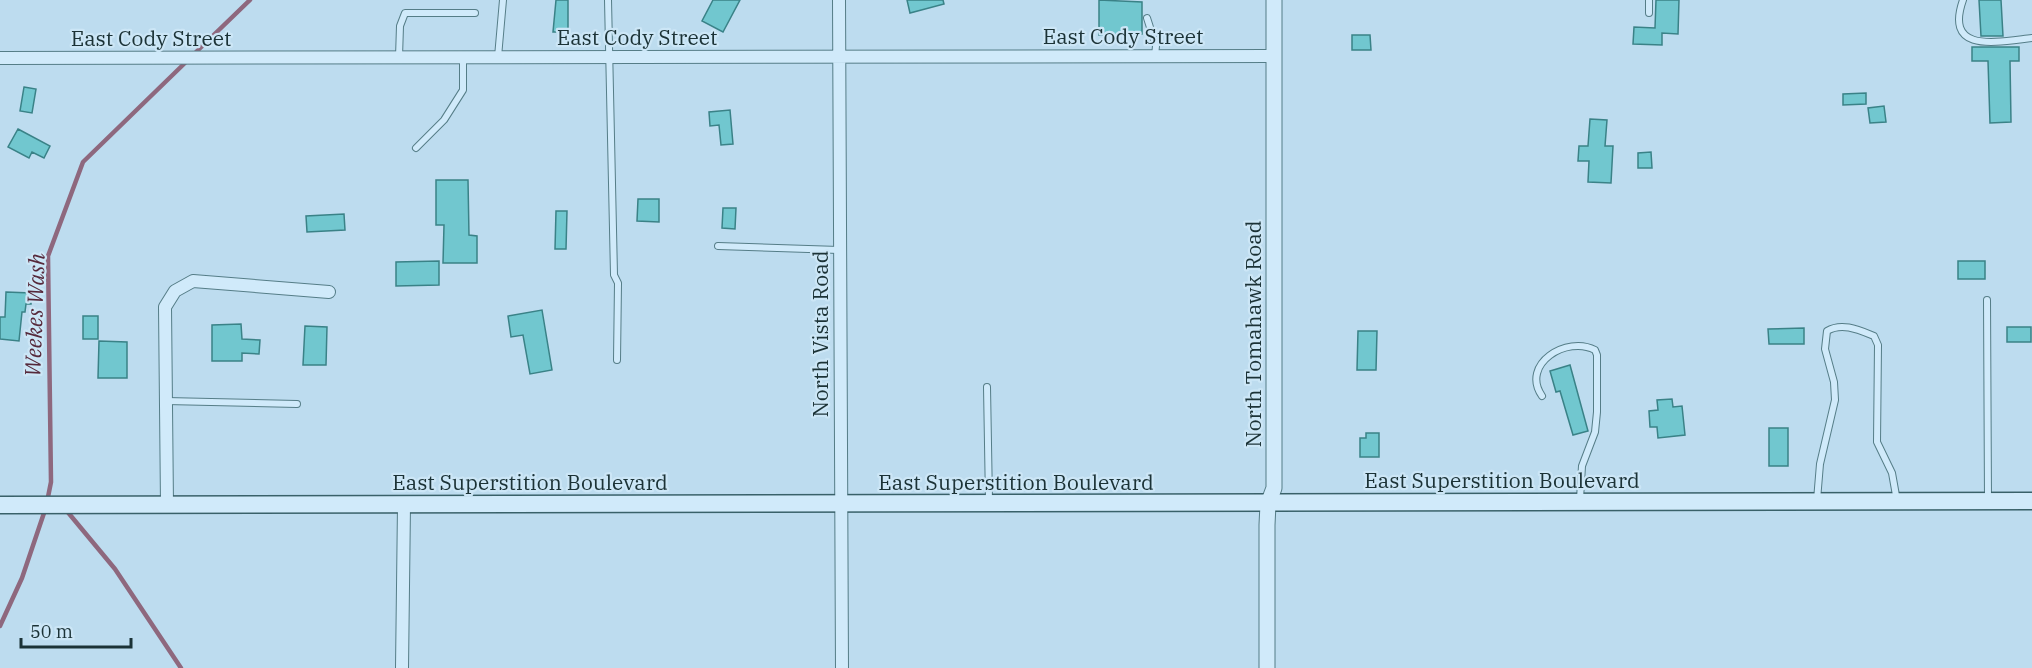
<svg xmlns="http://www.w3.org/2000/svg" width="2032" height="668" font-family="'IBM Plex Serif',serif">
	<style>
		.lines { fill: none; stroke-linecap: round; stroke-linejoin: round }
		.stream { stroke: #8e687e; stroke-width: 4.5 }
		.building { fill: #71c7cf; stroke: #3a8287; stroke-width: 1.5 }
		.service-casing { stroke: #557d87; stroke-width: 8 }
		.minor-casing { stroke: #557d87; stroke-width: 14 }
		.tertiary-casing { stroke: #557d87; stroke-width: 17 }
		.secondary-casing { stroke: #396169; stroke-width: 19 }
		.service { stroke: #d0eafa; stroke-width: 6 }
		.minor { stroke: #d0eafa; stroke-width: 12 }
		.tertiary { stroke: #d0eafa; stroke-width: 15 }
		.secondary { stroke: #d0eafa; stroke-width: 16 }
		.labels { text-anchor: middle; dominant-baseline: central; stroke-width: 4.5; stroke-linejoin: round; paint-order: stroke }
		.street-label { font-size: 21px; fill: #1b3236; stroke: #cce6f6 }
		.water-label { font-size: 22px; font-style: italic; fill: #56293b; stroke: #cce6f6 }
	</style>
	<rect width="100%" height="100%" fill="#bddcef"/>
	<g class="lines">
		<path class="stream" d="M194 54 250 0
			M47 502 51 482 48 256 83 162 188 60
			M66 510 115 569 181 668
			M0 626 22 578 45 510"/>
	</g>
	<path class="building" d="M556 0H568V32H553Z
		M713 0H740L723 32 702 21Z
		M907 0H943L944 4 910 13Z
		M1099 0 1142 2V34L1099 35Z
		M1656 0H1679L1678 34 1662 33V45L1633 44 1634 27 1655 28Z
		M1979 0H2001L2003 36H1981Z
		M1352 35H1370L1371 50H1352Z
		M1972 47H2019V61H2010L2011 122 1990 123 1988 61H1972Z
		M24 87 36 89 32 113 20 111Z
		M1866 93V104L1843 105V94Z
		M1884 106 1886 122 1870 123 1868 108Z
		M730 110 733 144 721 145 719 125 710 126 709 112Z
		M1590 119 1607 120 1605 146H1613L1611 183 1588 182 1589 161H1578L1579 146H1588Z
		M18 129 50 146 44 158 32 152 29 158 8 147Z
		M1651 152 1652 168H1638V153Z
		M436 180H468L469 235 477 236V263H443L444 225H436Z
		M638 199H659V222L637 221Z
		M723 208H736L735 229 722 228Z
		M556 211H567L566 249H555Z
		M344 214 345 230 307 232 306 216Z
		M439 261V285L396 286V262Z
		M1958 261H1985V279H1958Z
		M6 292 31 293V304H26L25 312H22L19 341 0 339V317H5Z
		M542 310 552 370 530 374 523 335 511 337 508 316Z
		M83 316H98V339H83Z
		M241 324 242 339 260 340 259 354 242 353V361H212V325Z
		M305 326 327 327 326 365H303Z
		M2007 327H2031V342H2007Z
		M1804 328V344H1769L1768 329Z
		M1358 331H1377L1376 370H1357Z
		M99 341 127 342V378H98Z
		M1570 365 1588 431 1573 435 1560 391 1556 392 1550 371Z
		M1672 399 1673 407 1682 406 1685 435 1658 438 1657 427H1650L1649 411 1658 410 1657 400Z
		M1769 428H1788V466H1769Z
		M1366 433H1379V457H1360V438H1366Z"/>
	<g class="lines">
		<g class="service-casing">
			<path id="service" d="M608 0 614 275 618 283 617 360
				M1963 0C1944 54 1997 42 2032 38
				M1649 13V0
				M1147 18 1156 46 1155 56
				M399 57 400 26 405 13H475
				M498 57 503 0
				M416 148 444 120 463 90V58
				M718 246 839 250
				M1987 300 1988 501
				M987 387 989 501
				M1542 396C1520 364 1567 335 1595 350L1597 355V412L1595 432 1582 466 1580 499
				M166 401 297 404
				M1817 500 1820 464 1835 400 1834 382 1825 349 1827 331C1842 322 1859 330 1874 336L1878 345 1877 442 1892 473 1897 501"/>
		</g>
		<g class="minor-casing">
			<path id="minor" d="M839 0 842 668
				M0 58 1274 56
				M167 505 165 307 175 291 193 281 329 292
				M402 668 404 505"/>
		</g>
		<g class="tertiary-casing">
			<path id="tertiary" d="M1267 668V525L1268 504 1274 488V0"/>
		</g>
		<g class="secondary-casing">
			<path id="secondary" d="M0 505 2032 501"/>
		</g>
		<use href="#service" class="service"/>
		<use href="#minor" class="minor"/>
		<use href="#tertiary" class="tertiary"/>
		<use href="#secondary" class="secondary"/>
	</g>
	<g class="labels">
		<g class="street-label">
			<text x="1123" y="36">East Cody Street</text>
			<text x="637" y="37">East Cody Street</text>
			<text x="151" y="38">East Cody Street</text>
			<text transform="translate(820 334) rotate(-90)">North Vista Road</text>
			<text transform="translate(1253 334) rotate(-90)">North Tomahawk Road</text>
			<text x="1502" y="480">East Superstition Boulevard</text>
			<text x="530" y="482">East Superstition Boulevard</text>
			<text x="1016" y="482">East Superstition Boulevard</text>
		</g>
		<g class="water-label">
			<text transform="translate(34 315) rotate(-88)">Weekes Wash</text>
		</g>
	</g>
	<path d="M21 638v9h110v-9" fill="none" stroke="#1b3236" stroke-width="3"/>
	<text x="30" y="638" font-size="18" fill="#1b3236" stroke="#cce6f6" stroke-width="4.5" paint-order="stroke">50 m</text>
</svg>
